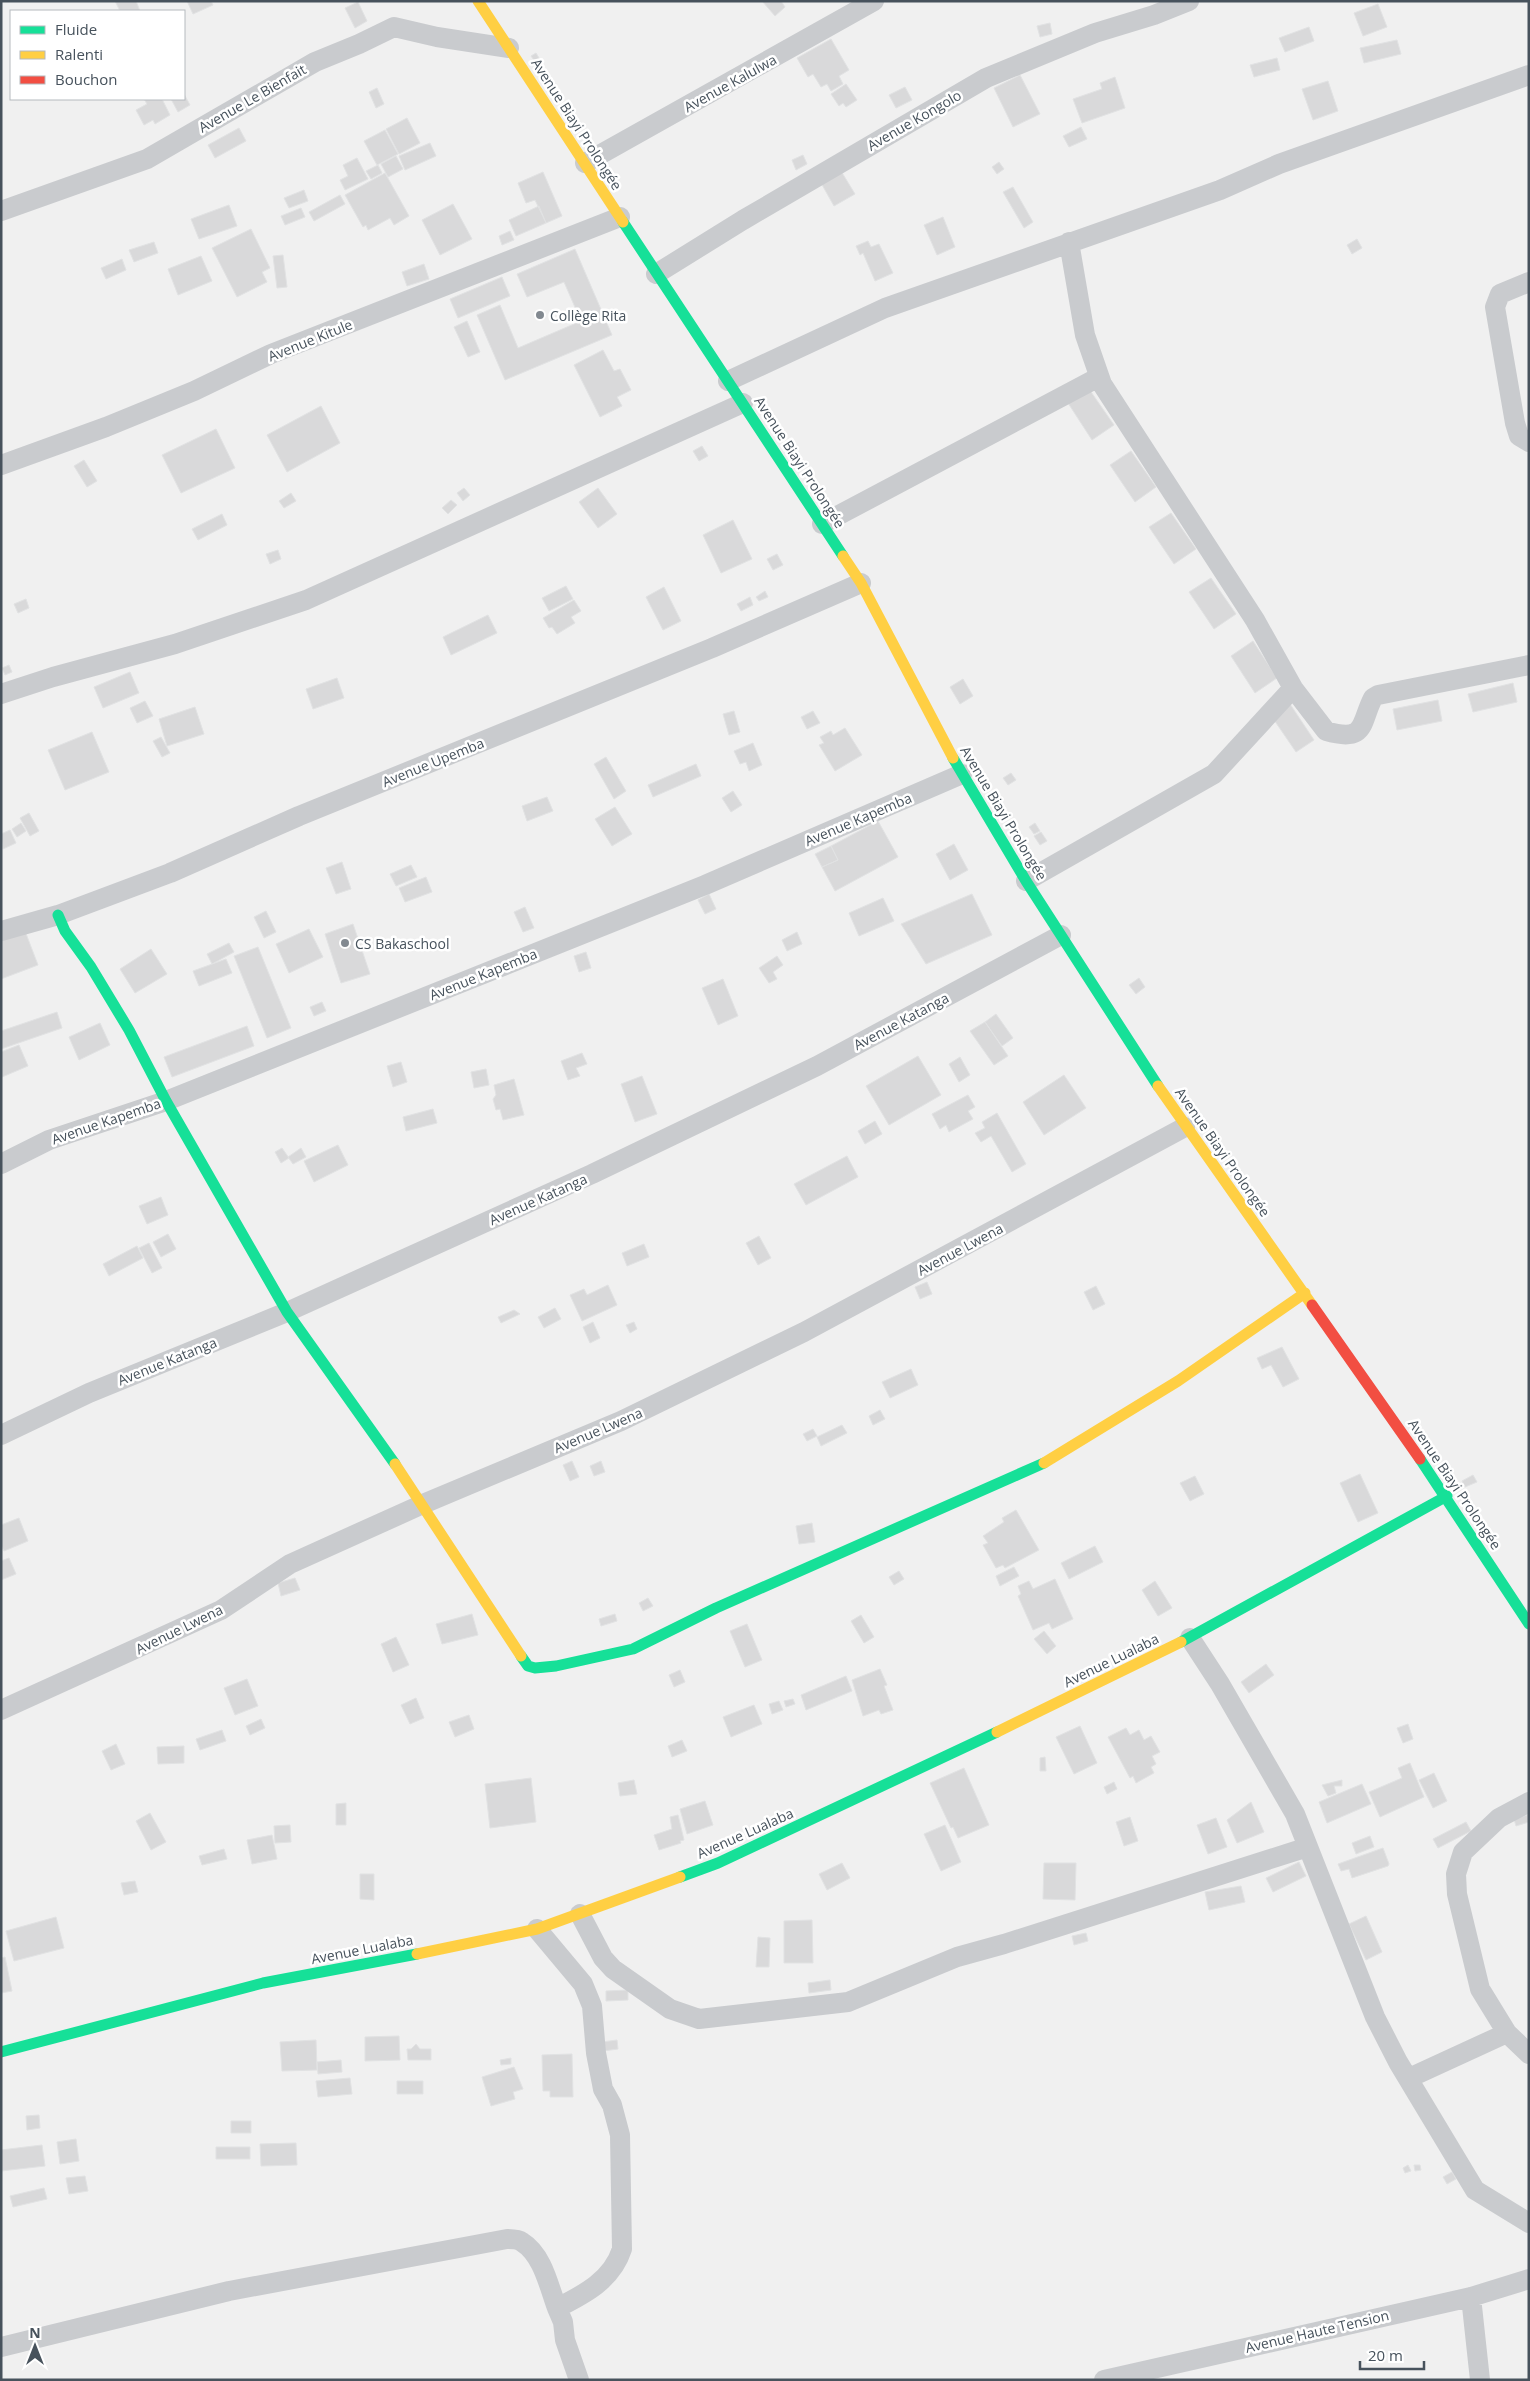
<svg xmlns="http://www.w3.org/2000/svg" width="1530" height="2381" font-family="'Open Sans',sans-serif">
	<style>
		.building { fill: #d9d9da; stroke: #e1e2e3 }
		.lines { fill: none; stroke-linecap: round; stroke-linejoin: round }
		.street { stroke: #c9cbce; stroke-width: 20 }
		.fast { stroke: #16e098; stroke-width: 11 }
		.slow { stroke: #ffcf43; stroke-width: 11 }
		.jam { stroke: #f24e42; stroke-width: 11 }
		.poi-dot { fill: #828990; stroke: #fff; stroke-width: 2 }
		.labels { text-anchor: middle; dominant-baseline: central; stroke-width: 5; stroke-linejoin: round; paint-order: stroke }
		.street-label { font-size: 14px; fill: #47525c; stroke: #fff }
		.poi-label { font-size: 14px; fill: #47525c; stroke: #fff; text-anchor: start }
	</style>
	<rect width="100%" height="100%" fill="#f0f0f0"/>
	<path class="building" d="M115 1H136L140 11H120Z
		M187 1H211L213 5 193 14Z
		M762 1H781L785 7 775 16Z
		M358 2 367 21 355 28 345 8Z
		M1378 4 1387 27 1363 36 1354 13Z
		M1050 23 1052 34 1040 37 1037 26Z
		M1309 27 1314 41 1285 52 1279 38Z
		M831 39 849 70 839 76 843 84 831 91 827 84 821 87 813 74 808 77 797 58Z
		M1397 40 1401 54 1364 63 1360 48Z
		M536 53 542 63 538 66 531 56Z
		M1277 58 1280 70 1254 77 1250 65Z
		M1020 75 1040 114 1013 127 994 88Z
		M1115 77 1125 108 1082 123 1073 99 1102 89 1100 83Z
		M552 79 556 84 551 88 547 82Z
		M1328 81 1338 111 1313 120 1302 89Z
		M846 84 857 100 846 107 843 103 839 106 831 94Z
		M905 87 912 100 896 108 889 95Z
		M377 88 384 104 376 108 369 92Z
		M184 94 190 105 178 112 171 99H184Z
		M144 99H162L170 115 155 124 153 120 144 125 136 110 147 104Z
		M407 118 420 143 399 154 386 129Z
		M1081 127 1087 139 1069 147 1063 136Z
		M239 128 246 141 215 158 208 145Z
		M385 130 398 154 377 165 364 141Z
		M430 143 436 156 405 170 399 156Z
		M803 155 807 164 796 170 792 160Z
		M396 156 403 169 388 177 381 164Z
		M357 158 368 179 345 190 340 180 348 176 343 165Z
		M999 162 1004 169 997 174 992 167Z
		M378 165 382 173 371 179 366 171Z
		M841 171 855 194 834 206 821 183Z
		M543 172 562 216 546 223 535 200 526 203 518 183Z
		M385 173 409 216 394 225 390 218 368 230 366 225 363 227 345 195Z
		M1013 187 1033 222 1024 228 1003 192Z
		M304 190 308 201 289 208 284 198Z
		M340 195 345 204 314 221 309 212Z
		M453 204 472 239 440 255 422 220Z
		M229 205 237 226 199 239 191 219Z
		M539 206 546 223 516 236 509 220Z
		M301 208 305 217 285 225 281 216Z
		M943 217 955 247 937 255 924 225Z
		M251 229 270 268 262 272 267 282 237 297 212 248Z
		M510 231 514 240 502 245 499 236Z
		M1357 239 1362 248 1352 254 1347 245Z
		M868 241 871 247 879 244 893 273 875 281 863 253 860 255 856 246Z
		M154 242 158 253 134 262 129 250Z
		M575 249 612 335 505 380 477 315 500 305 518 348 581 321 564 282 527 297 517 274Z
		M283 255 287 287 277 288 273 256Z
		M201 256 212 281 178 295 168 269Z
		M122 259 126 270 106 279 101 268Z
		M424 264 429 279 407 286 402 272Z
		M502 277 510 296 458 318 450 299Z
		M467 321 480 352 468 357 454 327Z
		M603 350 614 371 620 369 631 390 617 397 622 406 600 417 574 365Z
		M1089 389 1114 425 1092 440 1068 403Z
		M321 406 340 443 287 472 267 435Z
		M216 429 235 468 181 493 162 455Z
		M702 446 708 456 699 461 693 451Z
		M1131 451 1156 487 1135 502 1110 465Z
		M84 460 97 481 87 487 74 466Z
		M464 488 470 495 463 501 457 493Z
		M598 488 617 514 598 528 579 502Z
		M291 493 296 501 284 508 279 501Z
		M451 500 457 505 448 514 442 508Z
		M1171 513 1196 549 1174 564 1149 527Z
		M222 514 227 525 198 540 192 529Z
		M733 520 752 559 721 573 703 535Z
		M278 550 281 559 270 564 266 554Z
		M777 554 783 565 773 570 767 559Z
		M1211 578 1236 614 1214 629 1189 592Z
		M566 586 573 599 549 611 542 598Z
		M664 587 681 621 663 630 646 597Z
		M765 591 768 597 759 601 756 597Z
		M750 597 753 605 741 611 737 604Z
		M26 599 29 608 18 613 14 604Z
		M574 600 581 611 571 617 575 623 557 634 552 627 549 628 543 618Z
		M488 615 497 633 451 655 443 637Z
		M1253 641 1277 678 1255 693 1231 656Z
		M9 665 12 672 5 675 2 668Z
		M130 672 139 693 103 708 94 687Z
		M337 678 344 698 313 709 306 689Z
		M963 679 973 696 960 704 950 687Z
		M1513 683 1517 702 1473 712 1468 694Z
		M1438 700 1442 721 1397 730 1393 709Z
		M145 701 153 716 137 723 130 708Z
		M1290 704 1314 740 1296 752 1272 717Z
		M195 707 204 734 167 746 159 719Z
		M734 711 740 732 729 735 723 714Z
		M813 711 820 723 807 729 801 717Z
		M845 728 862 755 835 771 819 745 824 743 820 737 831 731 833 735Z
		M92 732 109 772 65 790 48 750Z
		M161 737 170 753 162 757 153 741Z
		M753 743 762 765 749 771 746 762 740 764 734 751Z
		M606 757 626 791 614 799 594 764Z
		M696 764 701 776 653 797 648 785Z
		M1011 773 1016 780 1008 785 1003 778Z
		M733 791 742 805 731 812 722 798Z
		M547 797 553 811 527 821 522 806Z
		M615 807 632 834 612 846 595 819Z
		M29 813 39 831 30 836 20 818Z
		M878 821 898 857 835 891 822 867 838 860 831 846Z
		M21 823 26 831 17 837 12 829Z
		M1035 823 1040 831 1034 834 1029 827Z
		M10 830 16 843 3 849 1 834Z
		M1041 832 1047 841 1040 845 1034 836Z
		M954 844 968 870 950 880 936 854Z
		M831 846 838 860 822 867 815 854Z
		M342 862 351 889 336 894 326 868Z
		M411 865 417 877 396 886 390 874Z
		M426 877 432 892 405 902 399 888Z
		M709 894 716 909 705 914 698 900Z
		M972 894 992 935 926 964 901 924Z
		M883 898 894 921 859 936 849 913Z
		M525 907 534 928 523 932 514 912Z
		M266 911 276 932 264 938 254 917Z
		M353 924 370 974 341 983 325 934Z
		M309 929 323 957 289 973 276 944Z
		M25 931 38 965 1 979V941Z
		M797 932 802 944 787 951 782 940Z
		M229 943 234 952 212 964 207 954Z
		M258 947 291 1028 267 1038 234 956Z
		M151 949 167 974 135 993 120 969Z
		M586 952 591 968 579 972 574 956Z
		M777 956 783 965 773 972 777 979 769 983 759 968Z
		M226 959 232 973 199 986 193 971Z
		M1139 978 1145 987 1136 994 1129 985Z
		M723 979 738 1016 718 1025 702 988Z
		M322 1002 326 1011 314 1016 310 1007Z
		M57 1012 62 1028 1 1049V1031Z
		M996 1014 1013 1038 1002 1046 985 1022Z
		M985 1022 1008 1056 994 1065 970 1031Z
		M100 1023 110 1045 79 1060 69 1037Z
		M247 1026 254 1046 172 1077 164 1057Z
		M19 1045 28 1066 2 1077 1 1052Z
		M582 1053 587 1064 576 1068 580 1076 568 1080 561 1061Z
		M918 1056 941 1095 889 1125 866 1086Z
		M960 1057 970 1075 959 1082 949 1064Z
		M401 1062 407 1082 393 1087 387 1066Z
		M486 1069 489 1085 474 1088 471 1072Z
		M1064 1075 1086 1108 1044 1135 1023 1102Z
		M642 1076 657 1114 635 1122 621 1084Z
		M514 1079 524 1115 503 1120 500 1109 496 1110 493 1099 496 1095 494 1085Z
		M968 1095 975 1107 968 1111 973 1119 949 1132 946 1125 940 1129 932 1114Z
		M433 1109 437 1123 406 1131 403 1117Z
		M997 1113 1026 1164 1012 1172 991 1136 981 1142 975 1133 985 1128 982 1122Z
		M875 1121 882 1134 865 1144 858 1131Z
		M338 1145 348 1165 314 1182 304 1161Z
		M282 1148 289 1158 281 1163 275 1152Z
		M301 1148 306 1157 293 1164 288 1157Z
		M847 1156 858 1177 806 1205 794 1184Z
		M161 1197 168 1215 147 1224 139 1206Z
		M168 1234 176 1249 161 1257 153 1242Z
		M759 1236 771 1258 758 1265 746 1243Z
		M149 1243 162 1268 152 1273 139 1248Z
		M644 1244 649 1257 627 1266 622 1253Z
		M137 1246 143 1258 109 1276 103 1264Z
		M927 1282 932 1294 920 1299 915 1287Z
		M608 1285 617 1305 582 1321 570 1295 584 1289 587 1295Z
		M1096 1286 1105 1304 1093 1310 1084 1292Z
		M555 1308 561 1319 544 1328 538 1317Z
		M514 1310 520 1314 501 1323 498 1317Z
		M593 1322 600 1338 590 1343 583 1327Z
		M634 1322 637 1329 630 1333 626 1325Z
		M1282 1347 1299 1379 1283 1387 1271 1365 1262 1369 1257 1358Z
		M911 1369 918 1385 890 1398 882 1382Z
		M880 1410 885 1419 873 1425 869 1416Z
		M842 1425 847 1433 821 1446 817 1437Z
		M813 1429 817 1436 807 1441 803 1434Z
		M572 1461 579 1477 570 1481 563 1465Z
		M601 1461 605 1472 594 1476 590 1466Z
		M1360 1474 1378 1513 1358 1522 1340 1483Z
		M1473 1475 1477 1482 1465 1487 1462 1481Z
		M1195 1476 1204 1494 1190 1501 1180 1483Z
		M1016 1510 1039 1550 1005 1568 1003 1565 996 1568 983 1545 988 1543 983 1536 1004 1522 1002 1518Z
		M19 1518 28 1541 4 1551 1 1545V1525Z
		M812 1523 815 1542 799 1544 796 1526Z
		M1095 1546 1103 1562 1069 1579 1061 1563Z
		M9 1558 16 1574 1 1580V1561Z
		M1014 1567 1019 1576 1000 1586 996 1576Z
		M899 1571 904 1579 894 1585 889 1577Z
		M295 1578 300 1590 281 1596 278 1583Z
		M1055 1579 1073 1619 1052 1629 1049 1623 1033 1630 1018 1596 1021 1594 1018 1586 1029 1581 1033 1589Z
		M1155 1581 1172 1608 1158 1616 1142 1590Z
		M648 1598 653 1606 643 1611 639 1603Z
		M472 1614 478 1635 442 1644 436 1624Z
		M615 1614 617 1621 601 1626 599 1619Z
		M861 1615 874 1637 864 1643 851 1621Z
		M747 1624 762 1660 745 1667 730 1631Z
		M1044 1631 1056 1646 1047 1654 1034 1639Z
		M396 1637 409 1665 393 1672 381 1644Z
		M1266 1664 1274 1675 1249 1693 1241 1682Z
		M880 1669 887 1685 884 1686 893 1710 881 1714 879 1710 863 1716 852 1680Z
		M680 1670 685 1682 674 1687 669 1675Z
		M846 1676 852 1691 806 1710 801 1695Z
		M247 1679 258 1706 235 1715 224 1688Z
		M416 1698 424 1718 410 1724 401 1705Z
		M793 1699 795 1704 786 1707 784 1701Z
		M779 1701 783 1710 772 1714 769 1704Z
		M754 1705 762 1724 731 1737 723 1717Z
		M469 1715 474 1729 455 1737 449 1722Z
		M261 1719 265 1728 250 1735 246 1726Z
		M1408 1724 1413 1739 1403 1743 1397 1728Z
		M1080 1726 1097 1763 1074 1774 1056 1737Z
		M1126 1728 1130 1735 1139 1730 1144 1740 1151 1736 1160 1752 1152 1756 1156 1764 1151 1767 1154 1773 1136 1783 1133 1776 1130 1778 1108 1737Z
		M222 1730 226 1741 200 1750 196 1739Z
		M682 1740 687 1751 672 1757 668 1746Z
		M116 1744 125 1764 111 1770 102 1751Z
		M184 1746V1763L158 1764 157 1747Z
		M1045 1757 1046 1771H1040V1758Z
		M1410 1763 1424 1797 1380 1817 1369 1792 1402 1778 1398 1768Z
		M964 1768 989 1825 958 1838 953 1827 951 1828 930 1783Z
		M1434 1773 1447 1801 1433 1808 1419 1780Z
		M531 1778 536 1822 490 1828 485 1784Z
		M634 1780 637 1794 620 1796 618 1783Z
		M1342 1780V1786H1334L1336 1793 1328 1796 1322 1785Z
		M1114 1782 1117 1789 1107 1794 1104 1787Z
		M1362 1784 1371 1804 1327 1823 1319 1802Z
		M705 1801 713 1825 687 1834 680 1809Z
		M1251 1802 1264 1832 1237 1843 1227 1820Z
		M346 1803V1825H336V1804Z
		M1529 1811V1822L1516 1826 1514 1819 1527 1815 1526 1812Z
		M150 1813 166 1842 151 1850 136 1821Z
		M678 1815 684 1840 680 1841 681 1843 659 1850 654 1835 672 1829 670 1817Z
		M1130 1817 1138 1841 1124 1846 1116 1822Z
		M1216 1818 1227 1847 1208 1854 1197 1825Z
		M1466 1822 1471 1831 1438 1848 1433 1839Z
		M290 1825 291 1842 275 1843 274 1826Z
		M945 1825 961 1862 941 1871 924 1834Z
		M272 1835 277 1859 252 1864 247 1840Z
		M1370 1836 1374 1847 1356 1854 1352 1843Z
		M1383 1848 1389 1864 1388 1866 1352 1878 1349 1869 1341 1871 1338 1864Z
		M224 1849 227 1859 202 1865 199 1856Z
		M1299 1862 1306 1876 1273 1892 1266 1878Z
		M842 1863 850 1878 827 1890 819 1874Z
		M1044 1863H1076L1075 1900 1043 1899Z
		M360 1874H374V1900L360 1899Z
		M135 1881 138 1892 124 1895 121 1883Z
		M1241 1886 1245 1902 1209 1910 1205 1892Z
		M1366 1916 1382 1952 1366 1960 1349 1924Z
		M56 1917 64 1948 14 1961 6 1931Z
		M812 1920 813 1963H784V1921Z
		M1086 1933 1088 1941 1074 1945 1072 1936Z
		M758 1937 770 1938 769 1967H756Z
		M5 1957 12 1991 1 1993V1958Z
		M830 1980 831 1990 809 1993 808 1983Z
		M628 1990V2000L606 2001V1991Z
		M399 2036 400 2060 365 2061V2037Z
		M316 2040 317 2070 282 2071 280 2042Z
		M617 2040 618 2049 603 2051 602 2042Z
		M416 2044 420 2049H431V2060H408L407 2049H411Z
		M572 2054 573 2097H550V2091H543L542 2055Z
		M511 2058V2064L501 2065 500 2060Z
		M341 2060 342 2072 318 2074 317 2062Z
		M514 2067 523 2089 513 2092 515 2099 491 2106 482 2077Z
		M350 2078 352 2094 318 2097 316 2081Z
		M397 2081H423V2094H397Z
		M39 2115 40 2128 27 2130 26 2116Z
		M231 2121H251V2133H231Z
		M76 2139 79 2161 60 2164 57 2142Z
		M296 2143 297 2165 261 2166 260 2144Z
		M42 2145 45 2166 1 2171V2150Z
		M216 2147H250V2159H216Z
		M1408 2165 1411 2171 1405 2173 1403 2168Z
		M1414 2165H1420L1421 2170 1415 2171Z
		M1452 2172 1456 2179 1447 2184 1443 2177Z
		M85 2176 88 2191 69 2194 66 2178Z
		M44 2188 47 2199 13 2207 10 2196Z"/>
	<g class="lines">
		<path class="street" d="M585 163 874 1
			M1 211 147 159 315 62 359 44 394 27 437 37 509 48
			M1069 242 1085 335 1102 384 1255 620 1293 688 1326 731C1367 743 1360 723 1373 698L1378 695 1529 665
			M656 274 743 220 986 78 1095 33 1154 15 1189 1
			M1529 282 1500 294 1495 307 1515 423 1519 436 1529 442
			M728 381 885 308 1220 190 1279 164 1529 75
			M1 465 106 427 194 391 271 354 620 217
			M822 524 1099 377
			M1 694 53 677 175 644 306 600 743 403
			M1026 881 1214 774 1293 688
			M1 931 58 915 170 873 299 816 712 648 861 583
			M1 1164 49 1140 166 1101 705 885 962 774
			M1 1435 89 1393 287 1312 592 1174 817 1066 1061 935
			M1190 1638 1220 1684 1295 1814 1375 2017 1398 2062 1475 2190 1529 2223
			M1 1710 221 1610 290 1564 423 1504 621 1421 804 1332 1185 1127
			M580 1914 603 1958 613 1969 670 2009 699 2019 848 2002 957 1957 1004 1944 1308 1847
			M537 1929 583 1984 592 2006 596 2053 603 2089 612 2105 620 2135 622 2249C612 2280 585 2294 557 2308L563 2322 565 2340 579 2380
			M1507 2033 1480 1989 1457 1894 1456 1874 1463 1852 1499 1818 1529 1802
			M1409 2078 1507 2033 1529 2054
			M1471 2297 1480 2380
			M1 2347 229 2291 507 2239C511 2239 518 2239 522 2242 543 2255 549 2287 557 2308
			M1104 2380 1471 2297 1529 2279"/>
		<path class="fast" d="M623 222 843 556
			M953 758 1026 881 1158 1086
			M58 915 65 931 91 967 129 1030 166 1101 287 1312 395 1464
			M1420 1459 1529 1624
			M1181 1642 1447 1496
			M521 1656 528 1666 535 1668 556 1666 633 1649 716 1608 1044 1463
			M680 1877 718 1863 997 1732
			M1 2052 263 1983 417 1954"/>
		<path class="slow" d="M478 1 623 222
			M843 556 861 583 953 758
			M1158 1086 1312 1305
			M1044 1463 1178 1381 1305 1293
			M395 1464 521 1656
			M997 1732 1181 1642
			M417 1954 537 1929 680 1877"/>
		<path class="jam" d="M1312 1305 1420 1459"/>
	</g>
	<g class="poi-dot">
		<circle cx="540" cy="315" r="5"/>
		<circle cx="345" cy="943" r="5"/>
	</g>
	<g class="labels">
		<g class="street-label">
			<text transform="translate(730 83) rotate(-29)">Avenue Kalulwa</text>
			<text transform="translate(252 98) rotate(-30)">Avenue Le Bienfait</text>
			<text transform="translate(914 120) rotate(-30)">Avenue Kongolo</text>
			<text transform="translate(577 124) rotate(57)">Avenue Biayi Prolongée</text>
			<text transform="translate(310 340) rotate(-22)">Avenue Kitule</text>
			<text transform="translate(800 462) rotate(57)">Avenue Biayi Prolongée</text>
			<text transform="translate(433 762) rotate(-22)">Avenue Upemba</text>
			<text transform="translate(1004 813) rotate(59)">Avenue Biayi Prolongée</text>
			<text transform="translate(858 819) rotate(-23)">Avenue Kapemba</text>
			<text transform="translate(483 974) rotate(-22)">Avenue Kapemba</text>
			<text transform="translate(901 1021) rotate(-28)">Avenue Katanga</text>
			<text transform="translate(106 1121) rotate(-19)">Avenue Kapemba</text>
			<text transform="translate(1223 1152) rotate(55)">Avenue Biayi Prolongée</text>
			<text transform="translate(538 1199) rotate(-24)">Avenue Katanga</text>
			<text transform="translate(960 1249) rotate(-28)">Avenue Lwena</text>
			<text transform="translate(167 1361) rotate(-22)">Avenue Katanga</text>
			<text transform="translate(598 1430) rotate(-23)">Avenue Lwena</text>
			<text transform="translate(1455 1484) rotate(56)">Avenue Biayi Prolongée</text>
			<text transform="translate(179 1629) rotate(-26)">Avenue Lwena</text>
			<text transform="translate(1111 1660) rotate(-26)">Avenue Lualaba</text>
			<text transform="translate(745 1833) rotate(-24)">Avenue Lualaba</text>
			<text transform="translate(362 1949) rotate(-11)">Avenue Lualaba</text>
			<text transform="translate(1317 2331) rotate(-13)">Avenue Haute Tension</text>
		</g>
		<g class="poi-label">
			<text x="550" y="315">Collège Rita</text>
			<text x="355" y="943">CS Bakaschool</text>
		</g>
	</g>
	<rect width="1530" height="2381" fill="none" stroke="#47525c" stroke-width="5"/>
	<rect x="10" y="10" width="175" height="90" fill="#ffffff" stroke="#b5babe"/>
	<rect x="20" y="26" width="25" height="8" fill="#16e098" stroke="#b5babe"/>
	<text x="55" y="35" font-size="15" fill="#47525c">Fluide</text>
	<rect x="20" y="51" width="25" height="8" fill="#ffcf43" stroke="#b5babe"/>
	<text x="55" y="60" font-size="15" fill="#47525c">Ralenti</text>
	<rect x="20" y="76" width="25" height="8" fill="#f24e42" stroke="#b5babe"/>
	<text x="55" y="85" font-size="15" fill="#47525c">Bouchon</text>
	<g transform="translate(35 2346)" stroke="#ffffff" stroke-width="4" paint-order="stroke">
	<path d="M0-4L9 19L0 12L-9 19Z" fill="#47525c"/>
	<text y="-8" font-size="14" font-weight="bold" text-anchor="middle" fill="#47525c">N</text>
	</g>
	<path d="M1360 2361v8h64v-8" fill="none" stroke="#47525c" stroke-width="2.5"/>
	<text x="1368" y="2361" font-size="15" fill="#47525c" stroke="#ffffff" stroke-width="4" paint-order="stroke">20 m</text>
</svg>
